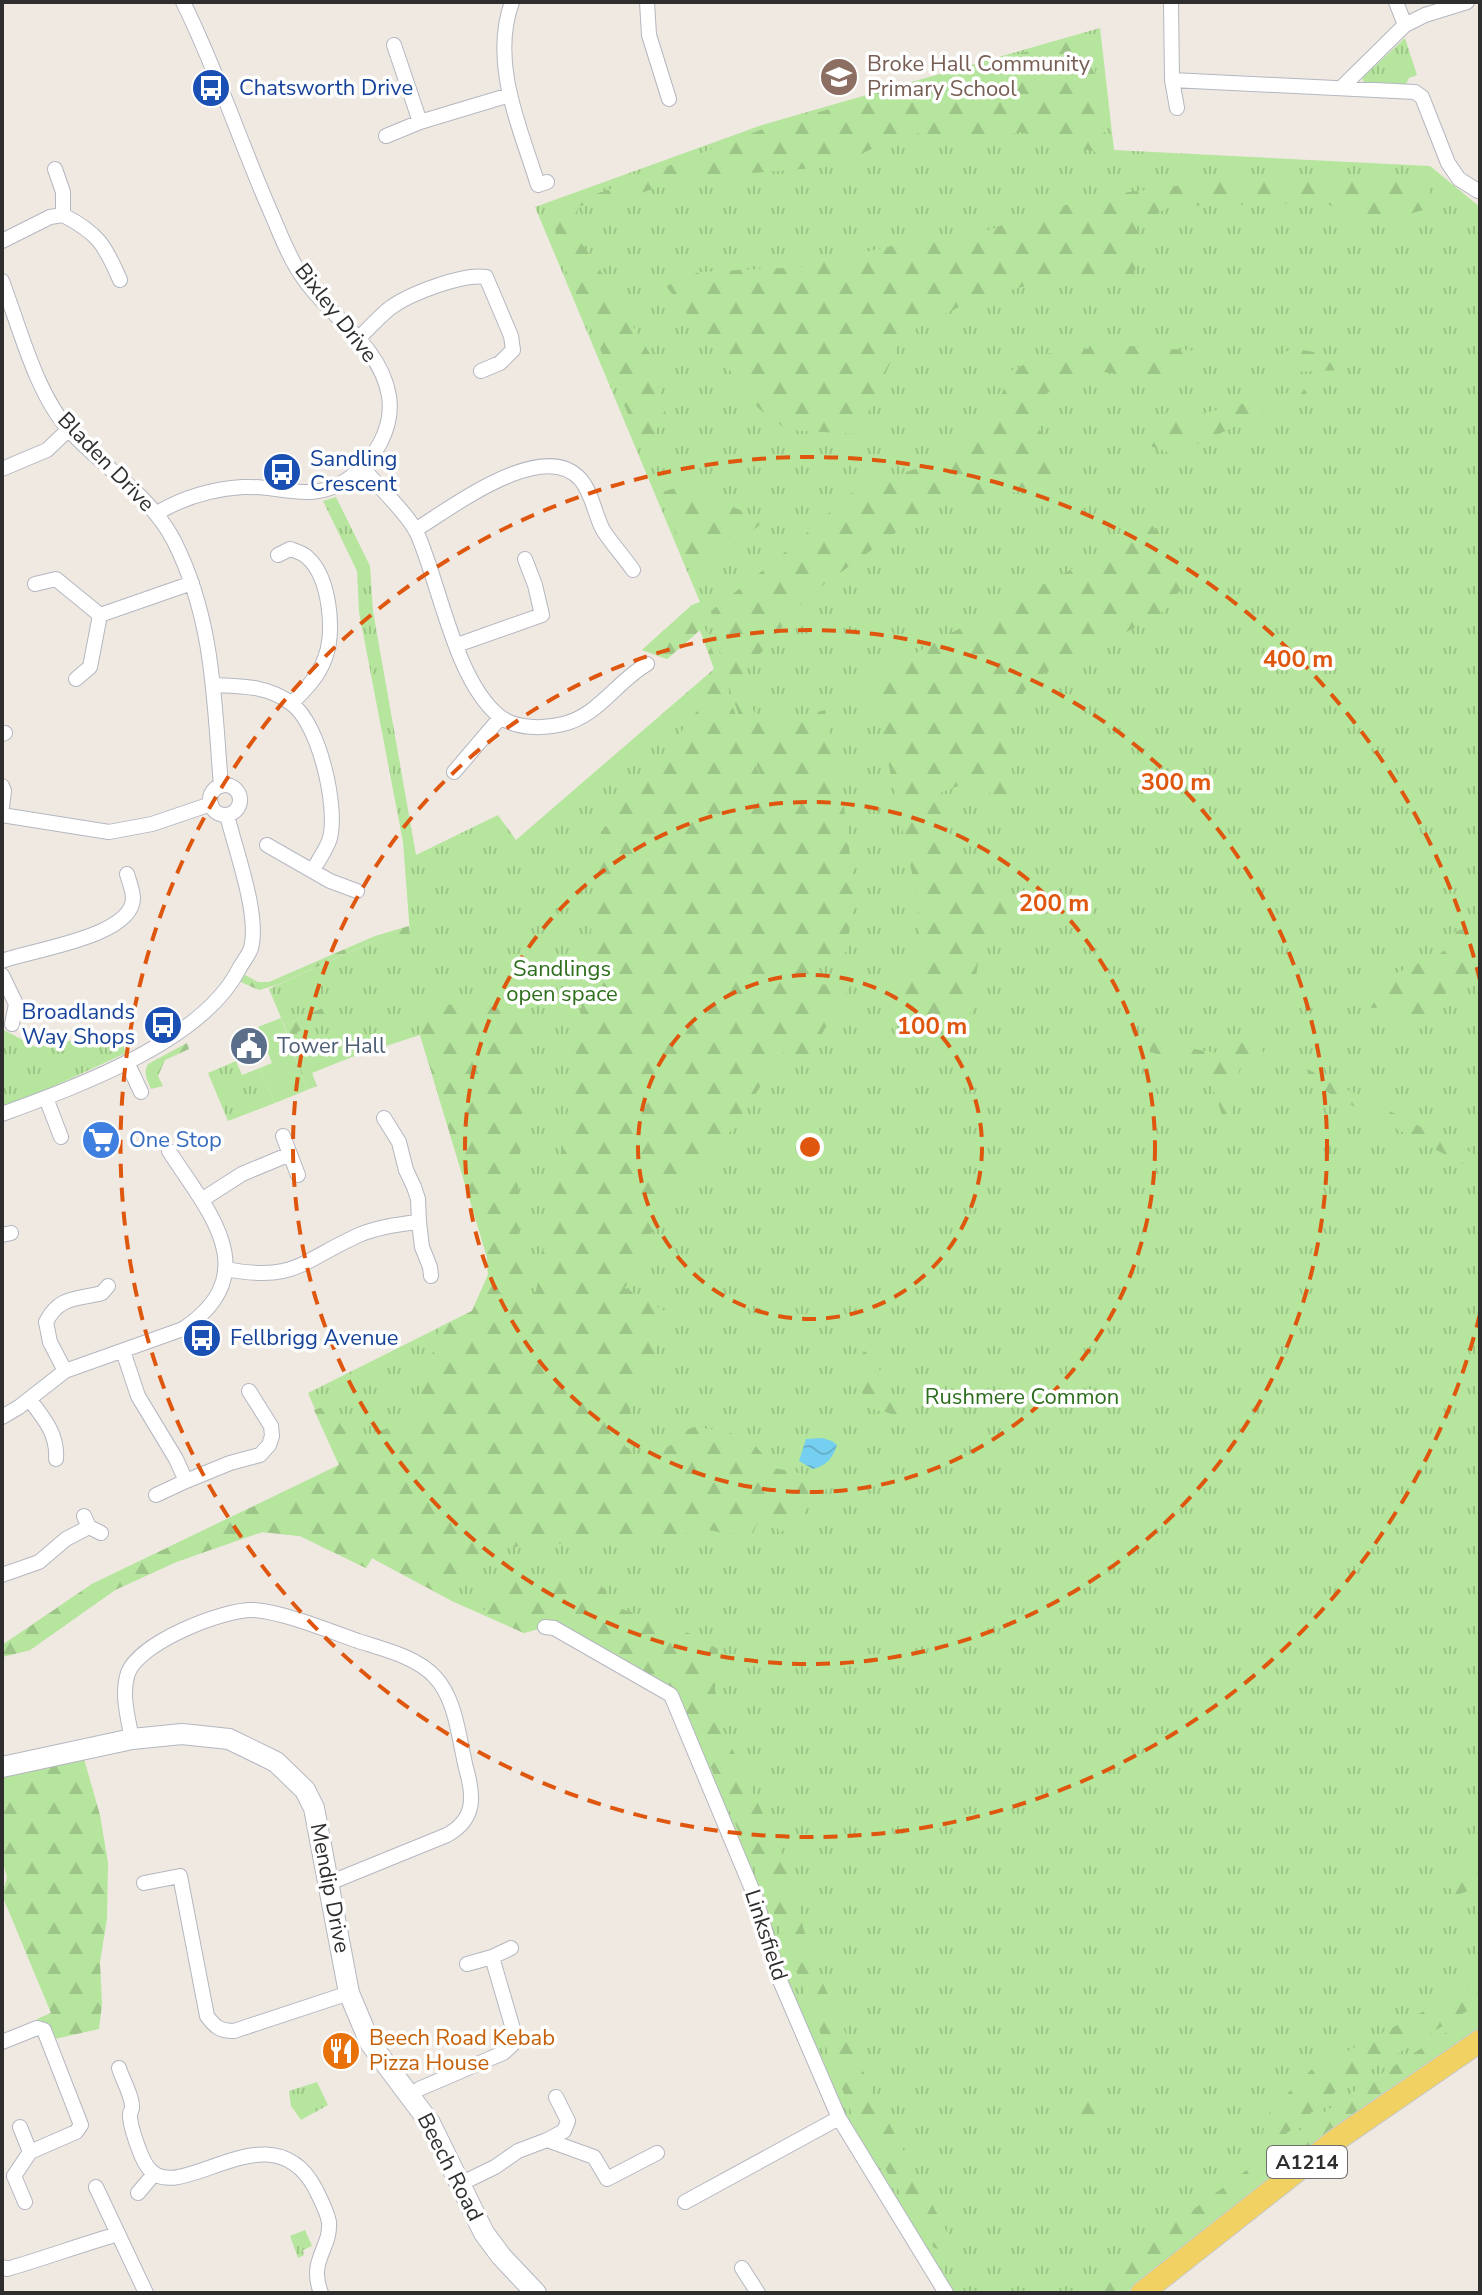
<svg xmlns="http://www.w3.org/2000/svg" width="1482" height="2295" font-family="'Nunito Sans',sans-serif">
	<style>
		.grass { fill: url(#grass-tufts) }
		.forest { fill: url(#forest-firs) }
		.garden { fill: #b6e59e }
		.water { fill: url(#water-waves) }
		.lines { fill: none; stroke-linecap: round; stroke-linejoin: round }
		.street-casing { stroke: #b4b7c1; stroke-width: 16 }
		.secondary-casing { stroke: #b4b7c1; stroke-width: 22 }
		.primary-casing { stroke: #c9c9c9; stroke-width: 24 }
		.street { stroke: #fff; stroke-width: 14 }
		.secondary { stroke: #fff; stroke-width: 20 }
		.primary { stroke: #f2d163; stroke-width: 22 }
		.ring { fill: none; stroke: #df570e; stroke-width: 4; stroke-dasharray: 14 10 }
		.labels { text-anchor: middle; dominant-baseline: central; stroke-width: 7; stroke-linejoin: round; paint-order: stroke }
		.shield { fill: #fff; stroke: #6d6d6d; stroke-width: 2 }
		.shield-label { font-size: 20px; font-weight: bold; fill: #2e2e2e }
		.education-label { font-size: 22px; fill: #785e54; stroke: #fff; text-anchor: start }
		.transit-label { font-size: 22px; fill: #164399; stroke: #fff; text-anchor: start }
		.street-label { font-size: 22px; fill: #2e2e2e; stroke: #fff }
		.park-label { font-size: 22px; fill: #2c6e1b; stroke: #fff }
		.service-label { font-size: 22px; fill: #4e5e75; stroke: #fff; text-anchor: start }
		.shop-label { font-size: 22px; fill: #366cbe; stroke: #fff; text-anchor: start }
		.food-label { font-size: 22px; fill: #c56008; stroke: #fff; text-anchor: start }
		.centre { fill: #df570e; stroke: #fff; stroke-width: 4 }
		.ring-label { font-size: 24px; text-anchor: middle; font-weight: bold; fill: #df570e; stroke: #fff; stroke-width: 7; stroke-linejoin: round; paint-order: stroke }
	</style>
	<defs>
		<pattern id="grass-tufts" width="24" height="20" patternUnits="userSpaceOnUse" patternTransform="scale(2)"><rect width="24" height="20" fill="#b6e59e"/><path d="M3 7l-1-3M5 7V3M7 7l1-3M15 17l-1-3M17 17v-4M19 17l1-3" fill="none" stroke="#9dc588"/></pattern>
		<pattern id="forest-firs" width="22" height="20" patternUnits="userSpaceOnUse" patternTransform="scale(2)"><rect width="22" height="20" fill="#b6e59e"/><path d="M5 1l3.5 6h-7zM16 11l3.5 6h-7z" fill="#9dc588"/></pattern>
		<pattern id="water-waves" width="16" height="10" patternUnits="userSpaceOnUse" patternTransform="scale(2)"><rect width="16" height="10" fill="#75cff0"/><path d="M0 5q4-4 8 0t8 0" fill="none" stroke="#66b2ce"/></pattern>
	</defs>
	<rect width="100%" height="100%" fill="#efe9e1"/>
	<path class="grass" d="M1100 28 1114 150 1430 166 1480 207V2030L1373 2100 1322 2138 1126 2293H949L839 2118 671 1695 545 1627 524 1633 454 1602 372 1558 366 1568 300 1536 262 1532 176 1562 115 1590 30 1650 2 1657V1645L92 1584 339 1465 308 1393 472 1311 488 1275 487 1257 420 1035 352 1057 346 1047 308 1059 297 1032 322 1008 284 1025 269 989 374 941 410 934 403 842 359 612 357 571 323 501 336 497 370 566 373 611 416 855 498 815 516 840 714 669 700 630 667 659 642 650 692 605 700 602 535 207 762 125Z
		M1405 38 1417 75 1409 78 1404 88 1366 86 1362 78Z
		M2 1029 36 1047 118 1032 126 1053 46 1090 2 1106Z
		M236 1061 242 1075 260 1068 275 1103 228 1121 208 1073Z
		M317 2082 328 2105 301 2120 291 2106 289 2091Z
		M305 2230 312 2246 303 2250 304 2255 298 2258 290 2236Z"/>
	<path class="forest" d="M1091 33 1100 119 1114 157 1020 132 962 143 908 131 837 166 682 179 632 196 579 206 572 232 591 255 650 354 667 418 646 441 641 444 556 247 555 203 602 192 768 127Z
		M1425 174 1434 207 1373 224 1325 203 1172 206 1145 219 1137 227 1140 261 1128 283 1065 276 975 299 903 335 858 434 787 430 758 408 666 286 699 272 800 267 896 245 969 238 1033 213 1107 195 1260 175Z
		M1117 345 1199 351 1180 382 1103 372 1039 396C1031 435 1048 443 1074 468L977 507 945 497 808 596 739 679 758 720 784 721 825 710 841 783 855 895 846 952 810 964 811 984 851 985 807 1059 785 1050 725 1139 663 1209 625 1288 672 1315 637 1390 620 1440 633 1455 662 1450 674 1443 679 1433 694 1427 725 1431 751 1441 775 1468 830 1480 822 1499 807 1505 801 1522 779 1533 775 1519 764 1509 753 1533 726 1534 701 1528 680 1536 512 1547 468 1559 454 1602 372 1558 366 1568 300 1536 262 1532 176 1562 115 1590 30 1650 2 1657 3 1645 92 1584 339 1465 314 1410 328 1405 351 1441 414 1419 440 1327 472 1311 488 1275 487 1257 420 1034 416 1003 502 1007 527 1029 517 1210 525 1292 531 1297 536 1291 567 1118 593 917 601 832 702 705 714 668 700 630 667 659 642 650 692 605 698 606 720 675 764 786 724 673 711 611 776 560 855 490 932 463 993 419 1010 371 1050 353Z
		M1298 349 1349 359 1342 370 1293 372 1283 352Z
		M1304 389 1307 393 1197 444 1182 457 1141 443 1172 407 1197 415Z
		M692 482 699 492 765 521 692 576 660 493Z
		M1153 526 1186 583 1160 615 1033 679 1008 716 1014 804 966 783 937 794 952 848 1024 916 981 943 968 1031H956L883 997 921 954 916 892 879 720 864 684 940 639Z
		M1480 922V972C1450 986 1434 1000 1420 1029L1398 1022 1392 1007 1372 1008 1358 999C1385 973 1414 968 1446 950L1442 937Z
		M409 926 410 935 374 941 277 985 259 990 234 979 238 971 258 982H269L375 936Z
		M322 1008 327 1020 297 1032 308 1059 347 1047 352 1057 312 1073 317 1086 307 1090 284 1025Z
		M1145 1020C1171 1046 1182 1047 1217 1053L1235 1043 1258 1041 1264 1054 1241 1064 1234 1092 1231 1142 1206 1067 1150 1052Z
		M187 1043 189 1049 165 1060 158 1076 163 1086 151 1089C147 1080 143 1073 148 1064Z
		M1307 1069 1480 1157V1173L1310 1083Z
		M864 1351 878 1363 885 1395 903 1405 913 1419 909 1423C899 1422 899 1418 891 1414 883 1410 874 1411 866 1406L858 1377 862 1368 858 1361Z
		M504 1577 600 1582 611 1605 691 1634 718 1649 715 1688 720 1723 781 1852 814 1964 874 2095 958 2253 934 2248 853 2117 769 1901 699 1740 675 1706 671 1695 545 1627 524 1633 482 1614Z
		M84 1759 100 1815 108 1863 107 1919 100 1962 102 2004 99 2029 55 2039 48 2025 37 2021V2019L51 2013 2 1895 7 1877 2 1859V1777Z
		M1480 1820V1886L1455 1896 1446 1882 1470 1860 1475 1830Z
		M1480 1982V2003L1338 2090 1273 2145 1260 2141 1270 2111 1311 2070Z
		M1480 2011V2029L1372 2100 1321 2137 1121 2293H1081L1345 2097Z
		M1090 2093 1100 2099 1093 2122 1077 2130 1067 2116Z"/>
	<path class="garden" d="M281 1018 307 1090 275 1103 260 1068 272 1063 258 1027Z"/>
	<path class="water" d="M822 1438 832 1441 837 1445C832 1459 827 1465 813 1469L799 1461 806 1439Z"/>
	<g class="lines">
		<g class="street-casing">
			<path id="street" d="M512 2C490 63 520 127 538 185L547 182
				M647 2 649 35 669 99
				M1171 2 1172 80 1177 108
				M1396 2 1405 25
				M394 45 420 122
				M1172 80 1415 92 1422 97 1448 163 1459 179 1478 191
				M1341 88 1405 25 1425 15 1467 2
				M386 136 420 122 510 95
				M55 169 63 192V215C98 233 105 245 120 280
				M2 241 50 217 63 215
				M2 281C20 328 36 394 70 431 104 468 151 496 174 541 214 620 214 701 221 786
				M358 339C368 329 379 317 390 308 409 294 463 273 486 277L511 336 513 350 500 363 481 371
				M362 467C377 485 408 514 417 533 440 585 455 680 499 716 515 729 544 729 563 724 598 716 617 681 647 664
				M2 469 47 450 69 429
				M157 513C184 497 211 489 243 487 282 485 312 504 348 479 374 461 394 429 389 396 380 342 324 314 298 270 287 253 280 233 272 215 241 145 217 70 183 2
				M415 530C450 509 544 436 581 480 592 493 595 515 603 530 612 544 624 557 633 570
				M278 555 290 549C296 551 303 553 307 557 330 577 335 631 325 658 319 676 305 690 292 703
				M35 584 56 579 100 615
				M100 615 192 583
				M457 645 542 615 535 585 525 559
				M76 679 90 667 100 615
				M215 685C243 686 269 686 292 704 319 724 338 806 330 838 327 849 318 861 312 871
				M2 734 5 733
				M454 772 500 718
				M210 800a15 15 0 1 1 30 0a15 15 0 1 1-30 0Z
				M2 786 4 791 2 807
				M2 815 109 832 152 824 211 804
				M267 845 330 881 357 891
				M2 961C30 950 133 937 133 898 133 891 129 881 127 874
				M2 975 16 1004 12 1024
				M127 1062 141 1092
				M46 1098 61 1137
				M2 1114C75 1087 202 1042 239 969 242 963 249 955 251 948 260 915 235 849 227 815
				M283 1136 298 1175
				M203 1199 242 1174 290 1154
				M419 1222 422 1247 430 1267 431 1276
				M2 1235 11 1233
				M225 1269C296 1282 299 1262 359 1235 377 1227 399 1224 419 1222L418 1199 414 1187 406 1170 399 1142 384 1118
				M123 1351 138 1396 176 1459 186 1481 230 1463 260 1455 269 1445 272 1436 271 1426 249 1391
				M65 1371 50 1342 46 1322C60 1295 77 1300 102 1293L108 1286
				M29 1399C44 1418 58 1435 56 1459
				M2 1417 19 1407 65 1371 183 1329C267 1273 207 1210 169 1151
				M156 1495 186 1481
				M84 1516 89 1527 101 1533
				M2 1575 39 1562 66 1539 89 1527
				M545 1627 554 1628 671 1695 756 1899 778 1976 839 2118 946 2293
				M132 1739C128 1718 121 1694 128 1673 139 1643 222 1609 254 1610 283 1612 330 1631 358 1641 383 1649 417 1657 435 1677 456 1699 459 1739 466 1768 474 1796 476 1819 447 1835L329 1883
				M144 1883 180 1876 207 2016C215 2027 220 2031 234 2031L349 1993
				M467 1964 492 1957
				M2 2042 37 2028 44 2030 81 2125 76 2132 30 2152 14 2176 25 2202
				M119 2068C122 2079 133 2097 132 2108 132 2110 130 2112 130 2114 129 2124 141 2158 147 2166 176 2212 269 2103 315 2188 320 2198 327 2211 329 2222 331 2249 308 2260 321 2293
				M410 2096 419 2089 503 2053 512 2045 513 2029 492 1957 511 1948
				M20 2127 30 2152
				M547 2140 564 2131 568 2121 556 2097
				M460 2184 495 2167 518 2151 547 2140 594 2157 607 2179 657 2153
				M96 2187 146 2293
				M138 2193 154 2174
				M685 2202 839 2118
				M2 2267 7 2269C45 2258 80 2245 118 2234
				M742 2268 758 2293"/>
		</g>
		<g class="secondary-casing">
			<path id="secondary" d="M2 1767 132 1739 182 1734 229 1739 276 1762 305 1790 314 1808 349 1993 370 2043 430 2123 484 2233 501 2256 536 2293"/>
		</g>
		<g class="primary-casing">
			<path id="primary" d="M1142 2293 1336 2140 1480 2041"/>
		</g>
		<use href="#street" class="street"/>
		<use href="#secondary" class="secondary"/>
		<use href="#primary" class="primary"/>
	</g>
	<g class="ring">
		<circle cx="810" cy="1147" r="172"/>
		<circle cx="810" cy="1147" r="345"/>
		<circle cx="810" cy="1147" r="517"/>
		<path d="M1480 1314A690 690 0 1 1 1480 980"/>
	</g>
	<defs>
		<g id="school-disc" transform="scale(2)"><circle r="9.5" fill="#8d6e63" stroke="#fff"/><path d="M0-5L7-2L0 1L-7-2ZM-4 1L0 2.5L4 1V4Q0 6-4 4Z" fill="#fff"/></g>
		<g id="bus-disc" transform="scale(2)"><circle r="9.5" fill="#1a4fb4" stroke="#fff"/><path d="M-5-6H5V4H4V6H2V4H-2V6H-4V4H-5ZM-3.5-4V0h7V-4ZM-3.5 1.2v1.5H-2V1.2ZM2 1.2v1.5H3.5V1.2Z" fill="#fff"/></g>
		<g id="civic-disc" transform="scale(2)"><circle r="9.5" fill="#5c6f8a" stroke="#fff"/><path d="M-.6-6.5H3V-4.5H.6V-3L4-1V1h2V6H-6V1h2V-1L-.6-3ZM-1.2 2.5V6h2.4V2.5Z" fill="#fff"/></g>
		<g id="supermarket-disc" transform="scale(2)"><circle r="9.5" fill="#3f7fe0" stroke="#fff"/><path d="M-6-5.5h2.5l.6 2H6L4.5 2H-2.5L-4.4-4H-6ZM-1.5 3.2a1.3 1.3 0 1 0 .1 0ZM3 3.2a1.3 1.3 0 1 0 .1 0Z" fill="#fff"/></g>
		<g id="restaurant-disc" transform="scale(2)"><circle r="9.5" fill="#e8710a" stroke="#fff"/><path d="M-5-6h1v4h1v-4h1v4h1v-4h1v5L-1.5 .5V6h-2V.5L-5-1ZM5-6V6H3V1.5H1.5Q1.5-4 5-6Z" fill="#fff"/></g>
	</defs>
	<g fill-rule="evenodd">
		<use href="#school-disc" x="839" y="77"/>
		<use href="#bus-disc" x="211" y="88"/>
		<use href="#bus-disc" x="282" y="472"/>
		<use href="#bus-disc" x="163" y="1025"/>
		<use href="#civic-disc" x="249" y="1046"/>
		<use href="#supermarket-disc" x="101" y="1140"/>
		<use href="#bus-disc" x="202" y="1338"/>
		<use href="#restaurant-disc" x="341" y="2051"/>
	</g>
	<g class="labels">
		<rect class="shield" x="1267" y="2146" width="80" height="32" rx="6"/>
		<g class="shield-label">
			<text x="1307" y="2162">A1214</text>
		</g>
		<g class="education-label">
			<text x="867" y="64">Broke Hall Community<tspan x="867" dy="25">Primary School</tspan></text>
		</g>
		<g class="transit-label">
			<text x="239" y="88">Chatsworth Drive</text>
			<text x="310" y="459">Sandling<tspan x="310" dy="25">Crescent</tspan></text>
			<text x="135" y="1012" text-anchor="end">Broadlands<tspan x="135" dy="25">Way Shops</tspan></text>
			<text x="230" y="1338">Fellbrigg Avenue</text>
		</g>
		<g class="street-label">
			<text transform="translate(336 313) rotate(52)">Bixley Drive</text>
			<text transform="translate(106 462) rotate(46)">Bladen Drive</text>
			<text transform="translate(330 1888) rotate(79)">Mendip Drive</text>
			<text transform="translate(766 1935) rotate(72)">Linksfield</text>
			<text transform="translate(450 2167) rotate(63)">Beech Road</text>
		</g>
		<g class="park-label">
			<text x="562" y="969">Sandlings<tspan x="562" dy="25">open space</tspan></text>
			<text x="1022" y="1397">Rushmere Common</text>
		</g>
		<g class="service-label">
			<text x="277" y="1046">Tower Hall</text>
		</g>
		<g class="shop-label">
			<text x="129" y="1140">One Stop</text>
		</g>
		<g class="food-label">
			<text x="369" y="2038">Beech Road Kebab<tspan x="369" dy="25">Pizza House</tspan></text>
		</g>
	</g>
	<circle cx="810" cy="1147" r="12" class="centre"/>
	<g class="ring-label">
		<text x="1298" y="667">400 m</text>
		<text x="1176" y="790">300 m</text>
		<text x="1054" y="911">200 m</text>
		<text x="932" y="1034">100 m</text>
	</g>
	<rect width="1482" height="2295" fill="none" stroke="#2e2e2e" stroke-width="8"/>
</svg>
